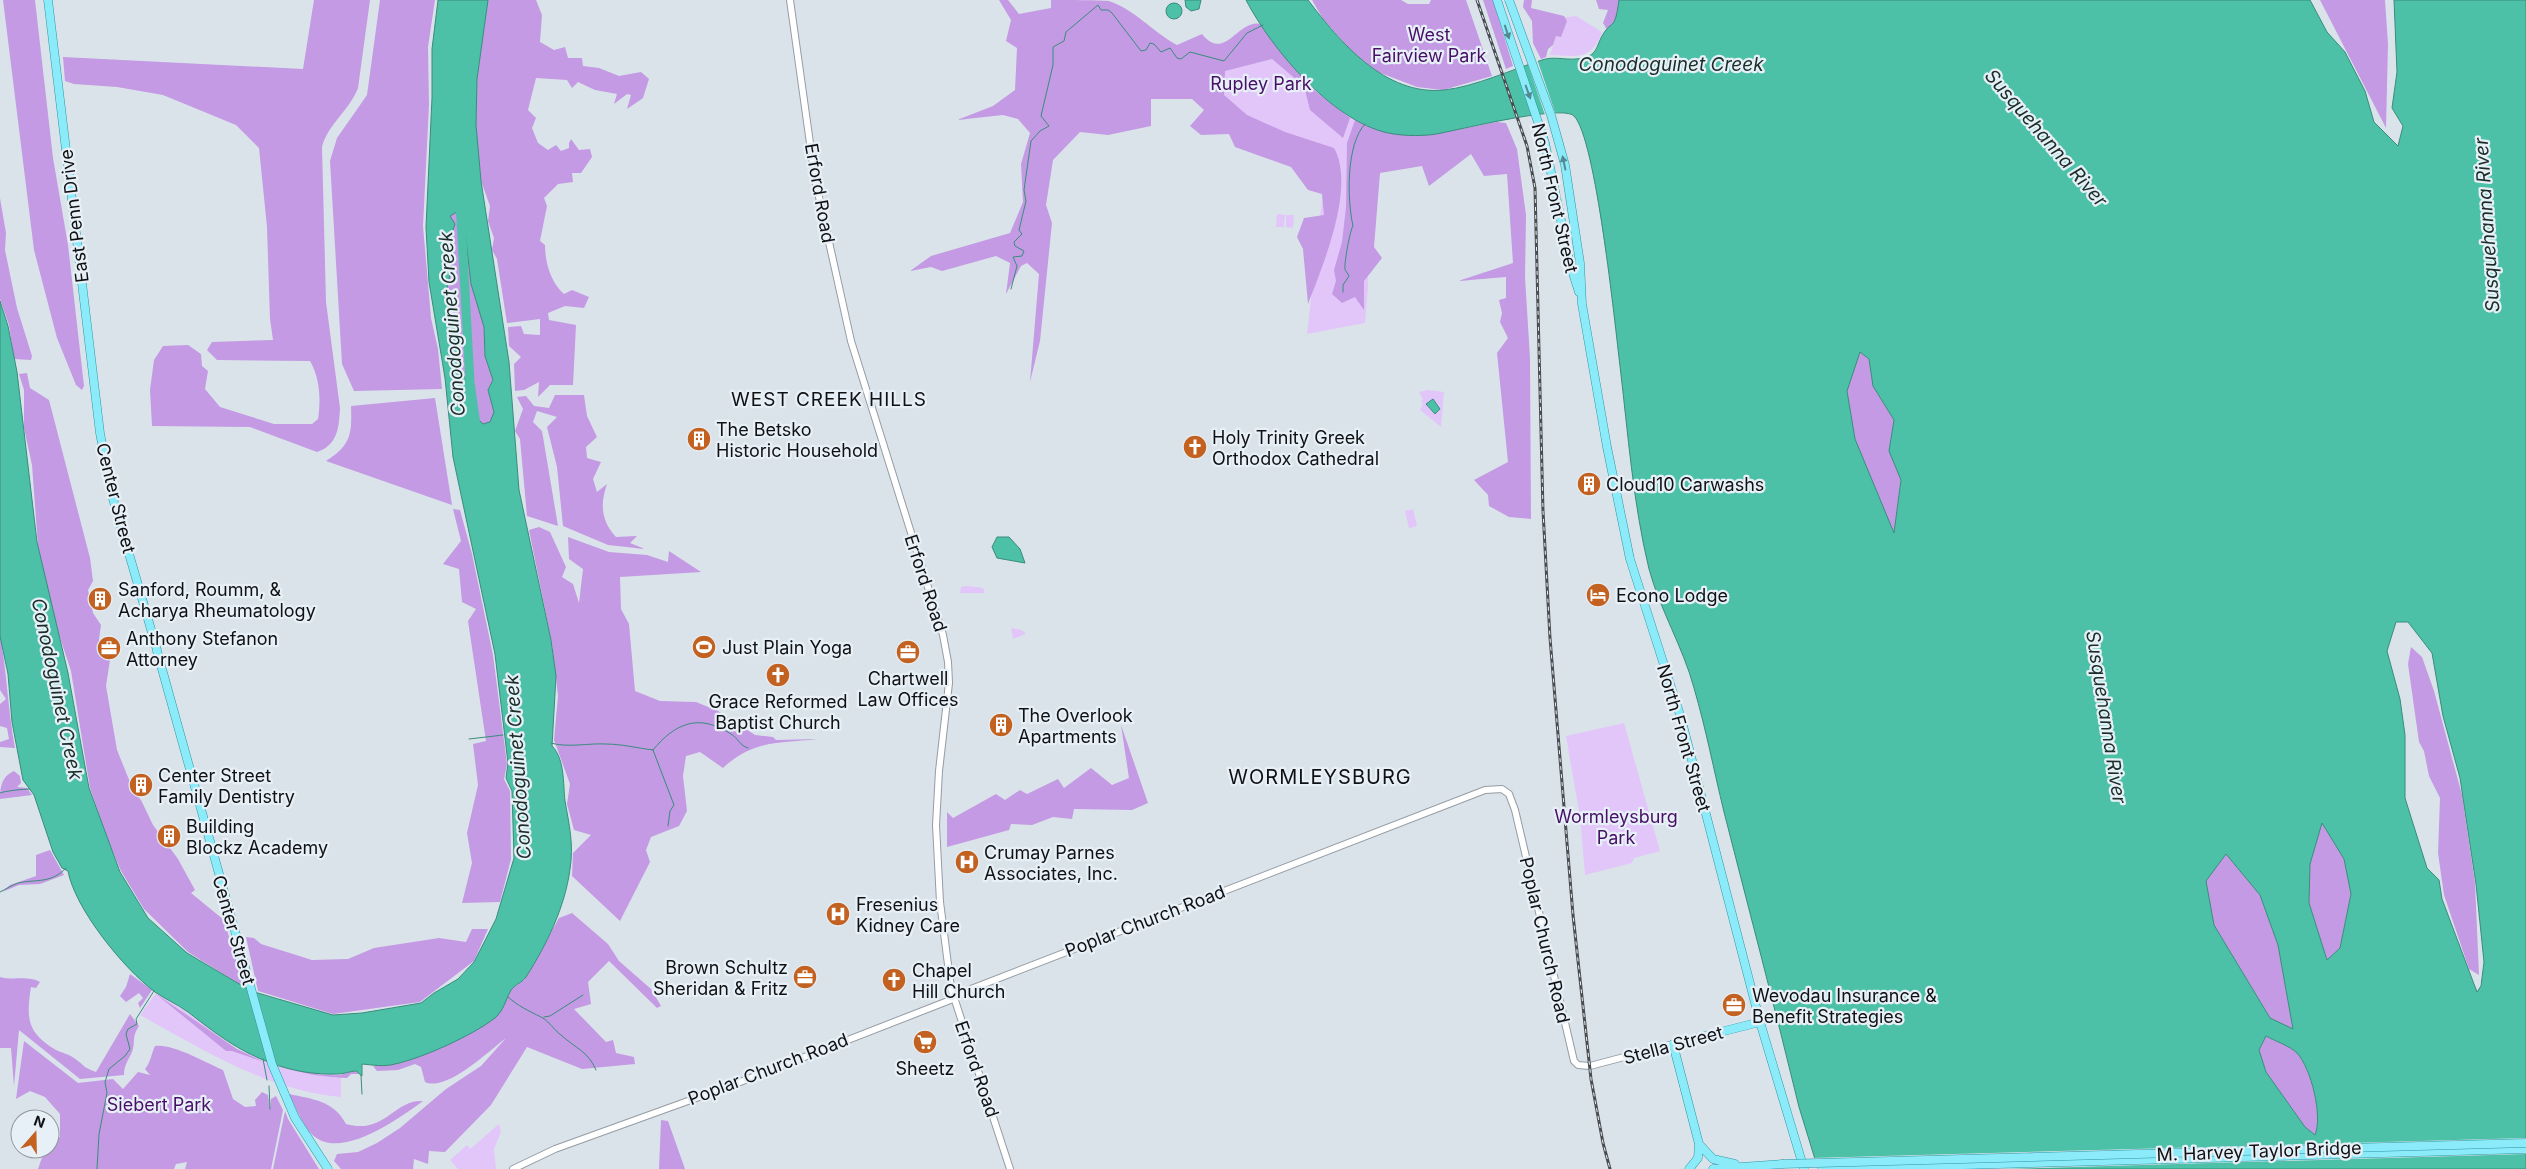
<svg xmlns="http://www.w3.org/2000/svg" width="2526" height="1169" font-family="Inter,sans-serif">
	<style>
		.green { fill: #e2c6f9 }
		.forest { fill: #c39ae3 }
		.water { fill: #4cc1a8; stroke: #3a8c7c; fill-rule: evenodd }
		.pier { fill: #dbe3ea }
		.lines { fill: none; stroke-linecap: round; stroke-linejoin: round }
		.stream { stroke: #3a8c7c; stroke-width: 1 }
		.river { stroke: #4cc1a8; stroke-width: 9 }
		.tertiary-casing { stroke: #959ca3; stroke-width: 8 }
		.primary-casing { stroke: #2e96a6; stroke-width: 9 }
		.tertiary { stroke: #fff; stroke-width: 6 }
		.primary { stroke: #8bebf9; stroke-width: 8 }
		.rail-casing { stroke: #494d51; stroke-width: 3 }
		.rail { stroke: #e8f0f7; stroke-width: 1; stroke-dasharray: 4; stroke-linecap: butt }
		.primary-bridge-casing { stroke: #2e96a6; stroke-width: 9; stroke-linecap: butt }
		.primary-bridge { stroke: #8bebf9; stroke-width: 8 }
		.oneway { fill: #538992 }
		.labels { text-anchor: middle; dominant-baseline: central; stroke-width: 4.5; stroke-linejoin: round; paint-order: stroke }
		.park-label { font-size: 18px; fill: #470f66; stroke: #e8f0f7 }
		.street-label { font-size: 18px; fill: #0f1114; stroke: #e8f0f7 }
		.poi-label { font-size: 18px; fill: #0f1114; stroke: #e8f0f7; text-anchor: start }
		.water-label { font-size: 19px; font-style: italic; fill: #192e28; stroke: #e8f0f7 }
		.neighbourhood-label { font-size: 19px; letter-spacing: 1px; fill: #0f1114; stroke: #e8f0f7 }
		.quarter-label { font-size: 20px; letter-spacing: 1px; fill: #0f1114; stroke: #e8f0f7 }
	</style>
	<rect width="100%" height="100%" fill="#dbe3ea"/>
	<path class="green" d="M1576 16 1602 32C1592 61 1576 56 1550 55L1562 18Z
		M1267 34C1301 75 1328 112 1381 131L1367 179 1368 287 1365 323 1307 334 1326 165 1192 85Z
		M1277 214 1285 215 1284 227H1276Z
		M1286 215H1294L1293 228 1286 227Z
		M1428 390 1444 392 1441 427 1420 410 1423 404 1421 401 1423 400 1419 392Z
		M1413 509 1417 526 1409 528 1405 511Z
		M967 586 983 588 985 593H960L961 587Z
		M1011 628 1022 630 1026 634 1013 639Z
		M1624 723 1660 851 1634 858 1632 863 1585 875 1580 817 1566 736Z
		M156 993 185 1011 236 1049 280 1066 307 1072 341 1075V1097C268 1091 202 1049 140 1015Z
		M499 1124 501 1132 494 1149 496 1169H458L450 1160 467 1145 470 1149Z"/>
	<path class="forest" d="M3 0H35L53 158 68 245 84 386 82 390 76 385 57 338 34 250Z
		M314 0H370L358 88C349 111 328 124 322 147L326 302 340 408C339 427 338 445 317 452L250 427 152 426 150 390 154 360 163 346 188 345 201 354 202 366 208 371 205 389 220 407 274 424H312L318 419C321 400 320 378 310 361L217 360 207 350 212 342 273 340 270 319 267 227 259 148 236 125 163 95 117 87 74 84 65 81 63 57 303 69Z
		M380 0H435L428 47 429 105 423 226 431 318 438 349 442 389 354 391 342 364 330 161 337 138 367 95Z
		M488 0H536L542 15 540 42 554 50 565 47 568 58H582L583 66 599 68 619 76 641 72 649 79 643 98 627 109 631 95 627 94 614 104 617 94 595 90 578 82 572 88 567 80 536 78 528 110 536 118 532 128 538 143 548 150 556 145 561 151 569 148V143L571 139 579 150 590 149 592 157 581 173H572L573 182 558 184 544 198 547 206 540 241 545 245C545 263 551 283 564 294L572 290 589 297 584 308 565 306 548 313 549 320 576 325 573 385H550L538 397 539 382 524 390 515 391 514 364 521 357 509 346 508 327 521 326 524 334 540 335V319L507 323 497 259 492 250 494 238 488 221 490 206 481 181 476 125 477 79Z
		M999 0H1008L1019 14 1051 8V0C1066 0 1095 0 1109 1 1134 9 1153 32 1177 45L1202 34C1225 63 1238 18 1261 24L1315 91 1350 118 1343 138 1310 110 1304 86 1272 59 1225 71 1224 95 1247 115 1285 132 1334 148C1356 187 1323 265 1308 304L1303 249 1297 237 1304 218 1324 215 1322 194 1308 190 1291 167 1235 147 1229 134 1201 135 1190 126 1204 110 1192 99H1151V126L1108 135 1080 132 1053 160 1046 205 1052 223 1040 341 1030 382 1039 274 1027 263 1021 266 1006 294 1010 263 996 256 942 271 931 267 910 271 931 256 1010 233 1023 202 1021 164 1030 133 1018 119 1003 115 957 120 993 106 1015 90 1017 48 1006 41 1011 20Z
		M1312 0H1401L1408 4H1429L1431 0H1466L1492 76 1443 90 1417 87 1378 72 1356 56 1323 19Z
		M1483 0H1493L1513 66 1506 69Z
		M1524 0H1532L1531 8 1564 16 1567 21 1561 37 1556 36 1553 45 1548 49 1546 57 1541 59 1533 43 1532 21 1523 7Z
		M1596 0H1624L1610 35 1603 23 1608 10 1599 9Z
		M2320 0H2385L2388 44 2386 128Z
		M1355 120C1403 146 1446 131 1497 122L1506 123 1517 149 1526 215 1525 277 1530 358 1531 519 1509 517 1489 506 1488 495 1474 480 1508 462 1497 353 1508 338 1500 322 1502 313 1499 300 1506 298V277L1458 281 1513 263 1507 174 1484 176 1471 154 1429 186 1422 166 1380 173 1374 247 1382 258 1364 281V310L1355 297 1342 303 1332 294 1336 281 1334 270 1342 242 1346 207 1347 143Z
		M0 198 6 233 5 250 17 308 32 356 31 360 14 359 9 325 0 299Z
		M457 211 463 214 471 284 484 327 485 356 493 380 488 390 494 412 490 422 483 424 472 413 471 388 458 365V333L448 320 447 288 454 256 450 216Z
		M1860 352 1869 359 1873 386 1894 420 1889 451 1901 479 1894 534 1855 440 1847 391Z
		M27 373 30 388 49 400 90 558 93 581 88 590 93 613 101 625 99 639 104 657 110 660 106 686 117 750 134 792 141 800 153 825 178 859 195 890 191 893 224 920 244 987 188 952 144 909 121 871 107 838 90 788 71 671 52 613 38 546 32 465 24 428V390L19 374Z
		M555 395H584L587 416 597 437 586 447 587 458 601 462 593 479 597 492 607 484C600 504 601 521 616 537L637 536 630 543 645 549 608 545 563 526 557 467 547 427 557 417 537 411 533 422 542 431 558 526 527 516 520 439 515 431 523 409 517 397 526 396 534 406 549 408Z
		M435 398 452 505 326 461C351 445 352 434 351 406Z
		M453 509 460 510 472 554 493 655 507 764 504 779 510 791 511 859 500 902 462 903 472 863 467 833 478 785 473 744 486 741 468 621 476 609 462 602 459 569 443 564 461 541Z
		M539 527 550 532 566 567 562 577 573 584 579 603 583 569 569 559 568 537 609 552 647 555 668 562 669 551 701 572 620 577 621 609 629 624 635 691 660 701 696 702 718 711 755 735 773 737 776 740 817 739C778 744 754 739 723 768L700 752 686 756 683 776 687 811 679 826 651 837 646 850 650 862 620 921 572 876 573 853 591 835 574 830 567 804 570 784 554 740 558 696 552 644 529 530Z
		M0 635C7 673 8 711 15 748L0 747V742L9 739 7 728 0 726V704L6 699 0 690Z
		M2411 647 2422 657 2434 691 2462 795 2475 883 2479 975 2469 969 2444 895 2438 853 2440 798 2429 776 2424 751 2419 742 2408 664Z
		M1121 725 1148 803 1132 810 1074 809 1072 819 1053 817 1032 825 1011 824 1009 830 947 847V812L953 818 996 794 1005 800 1020 790 1027 794 1058 779 1064 788 1091 768 1112 785 1129 778Z
		M14 771 20 776 21 783 17 787 27 788 32 795 0 799C0 787 2 776 14 771Z
		M2322 822 2344 859 2351 894 2340 948 2327 960 2309 903 2310 864Z
		M50 850 64 875 40 884 19 885 2 892 10 885 36 876V855Z
		M2226 854 2260 895 2278 945 2293 1029 2270 1018 2214 925 2206 881Z
		M572 913 608 944 619 961 651 989 661 1006 657 1008 609 961 588 982 591 1004 574 1009 606 1042 613 1040 616 1053 634 1057 635 1064 582 1069 527 1047 491 1105 445 1152 429 1151 428 1164 414 1159 413 1169H341L334 1161 337 1154 358 1152 377 1143 400 1128 446 1089 481 1066 506 1038C490 1050 447 1092 425 1082L421 1067 415 1064 398 1070 377 1071 373 1066 404 1062 445 1046 495 1017 510 990 524 980 530 970 559 918Z
		M472 929H488L474 961 420 1002 333 1014 258 991 246 937 254 938 261 944 312 960 348 959 374 948 439 938 466 942Z
		M130 974 152 990 140 1008 138 1003 143 998 139 993 126 1002 120 996 126 987Z
		M0 977C13 981 28 975 40 982L36 988 31 987C26 1018 27 1033 56 1050 62 1053 69 1054 74 1058 84 1065 84 1068 96 1072L130 1014 139 1026C131 1038 136 1042 132 1052 128 1061 124 1065 124 1075L80 1079 19 1030 14 1086 11 1048H0Z
		M156 994 237 1049 264 1062 232 1051H226Z
		M2266 1036C2275 1041 2290 1046 2297 1053 2311 1069 2323 1116 2315 1135L2305 1127 2266 1072 2259 1050Z
		M24 1041 78 1083 113 1079 123 1089 138 1072 150 1075 145 1069C151 1062 151 1054 155 1046 174 1044 204 1062 223 1070L233 1099 245 1107 256 1106 255 1100 262 1092 268 1095 270 1109 271 1099 276 1096 283 1110 271 1169H185L187 1162 176 1164 174 1169H38L45 1149H50V1145L60 1137V1114L45 1097 30 1091 16 1099Z
		M280 1066C299 1070 321 1077 340 1075 348 1074 352 1068 359 1074H351L347 1078C323 1077 302 1074 280 1066Z
		M289 1094C313 1099 334 1101 346 1124 385 1135 394 1099 423 1101 400 1118 343 1159 315 1137 303 1128 296 1107 289 1094Z
		M285 1111 288 1119 319 1169H273Z
		M661 1120 668 1121 685 1169H659Z"/>
	<path class="water" d="M438 0H488L477 79 476 125 481 181 509 362 519 490 551 640 556 676 552 746C565 759 563 784 565 801 569 824 574 845 570 869 565 907 547 944 526 977 522 983 513 985 510 992 505 1001 504 1010 495 1018 473 1035 423 1058 395 1064 384 1067 373 1065 362 1064V1076L356 1071C350 1071 345 1074 338 1074 317 1075 291 1071 271 1063 238 1051 215 1033 188 1012 177 1004 165 999 155 992 124 969 75 909 68 871L62 868 53 852 34 795 23 780 12 722 8 674 0 636V301L8 326 17 372 37 542 68 673 89 788 120 872 148 918 187 953 251 991 333 1015 362 1013 421 1003 434 993 458 979 474 962 496 919 514 858 512 791 506 778 508 763 495 654 453 457 445 378 429 282 426 227 432 98V49ZM457 212 463 214 471 284 484 327 485 356 493 380 488 390 494 412 490 422 483 424 472 413 471 388 458 365V333L448 320 447 288 454 256 452 233 455 224 450 216Z
		M1185 0H1201L1199 9 1191 11 1186 7Z
		M1246 0H1308C1340 42 1385 96 1444 90 1474 87 1513 69 1542 60 1553 56 1565 60 1576 59 1601 57 1594 45 1606 30 1608 27 1612 25 1614 22 1617 16 1618 7 1619 0H2310L2327 32 2345 52 2365 91 2374 122 2398 146 2403 126 2392 108 2397 72 2394 0H2526V1169H1818L1799 1107C1775 1008 1749 910 1724 812 1714 771 1706 729 1694 688 1683 647 1660 610 1649 569 1633 503 1628 433 1620 366 1615 325 1596 138 1574 116 1562 104 1459 130 1436 134 1424 136 1407 136 1394 134 1336 126 1272 50 1246 0ZM1860 352 1869 359 1873 386 1894 420 1889 451 1901 480 1894 533 1855 439 1847 391ZM2396 622H2408L2432 653 2443 716 2460 778 2476 884 2484 962 2481 986 2477 992 2442 899 2439 880 2427 868 2405 798V735L2400 699 2387 651ZM2322 823 2344 859 2351 894 2340 948 2327 960 2309 903 2310 864ZM2226 854 2260 895 2278 945 2293 1029 2270 1018 2214 925 2206 881ZM2266 1036C2275 1041 2290 1046 2297 1053 2311 1068 2323 1116 2315 1135L2305 1127 2266 1072 2259 1050Z
		M1166 11a8 8 0 1 1 16 0a8 8 0 1 1-16 0Z
		M1433 399 1440 409 1435 414 1426 404Z
		M997 537H1009L1020 549 1025 563 997 558 992 547Z"/>
	<path class="pier" d="M1537 59 1556 115H1545L1527 62Z
		M2526 1138V1154L2004 1169H1815L1812 1158Z"/>
	<g class="lines">
		<path class="stream" d="M1011 289 1017 266 1013 257 1022 256 1024 251 1015 246 1014 242 1022 234 1019 230 1026 201 1024 190 1031 141 1040 131 1049 126 1041 116 1053 65V47L1064 41 1066 32 1098 5 1101 10H1108L1112 13 1141 51 1146 50 1150 43 1154 44 1161 52 1170 48 1177 58 1181 59 1190 52 1224 61 1247 33 1263 25
			M1343 292V285L1349 276C1348 274 1345 270 1345 269 1344 264 1350 230 1353 226 1347 199 1346 144 1365 124
			M469 739 503 735
			M551 743C567 748 589 743 606 744 621 744 637 748 653 750
			M653 750C675 723 699 713 731 734 738 738 740 746 748 748
			M653 750 674 805 670 811 668 826
			M0 793C4 791 24 789 30 789
			M0 892C6 889 12 885 18 883 36 879 51 884 66 868
			M508 997C518 1006 529 1011 541 1017 549 1021 554 1030 561 1035 575 1048 588 1051 596 1070
			M544 1017 550 1016 583 995
			M263 1059 267 1080
			M361 1075 362 1094
			M269 1086 270 1109
			M97 1169 99 1134 107 1093 105 1082 109 1069 125 1056 130 1049 126 1034 128 1029 137 1024 136 1019 154 991"/>
		<path class="river" d="M460 202 470 382 476 425"/>
		<g class="tertiary-casing">
			<path id="tertiary" d="M790 0 815 179 851 341 943 635 948 662 949 683 939 771 936 825 940 902 951 988 1010 1169
				M513 1169 555 1149 735 1084 953 999 971 989 1485 790 1502 789 1509 794 1515 810 1574 1061 1578 1065 1590 1066 1673 1044"/>
		</g>
		<g class="primary-casing">
			<path id="primary" d="M48 0 100 433 111 492 157 650
				M1497 0 1545 143 1570 264 1579 292
				M1509 0 1551 115 1565 165 1580 263 1582 304 1607 447 1630 559 1681 718 1760 1022 1804 1169
				M157 651 272 1064 295 1118 328 1169
				M1699 1144 1713 1159 1735 1164
				M1689 1169 1698 1158 1699 1144 1673 1044 1760 1022
				M1713 1169 1782 1164
				M1822 1169 2526 1149"/>
		</g>
		<use href="#tertiary" class="tertiary"/>
		<use href="#primary" class="primary"/>
		<g class="rail-casing">
			<path id="rail" d="M1477 0 1527 146 1535 188 1543 511 1550 638 1573 915 1591 1079 1603 1143 1610 1169"/>
		</g>
		<use href="#rail" class="rail"/>
		<g class="primary-bridge-casing">
			<path id="primary-bridge" d="M1782 1164 2526 1143"/>
		</g>
		<use href="#primary-bridge" class="primary-bridge"/>
	</g>
	<defs><path id="oneway-solid" d="M-6-.8H1V-3.2L6.5 0L1 3.2V.8H-6Z" transform="scale(1.25)"/></defs>
	<g class="oneway">
		<use href="#oneway-solid" transform="translate(1507 32) rotate(72)"/>
		<use href="#oneway-solid" transform="translate(1528 92) rotate(70)"/>
		<use href="#oneway-solid" transform="translate(1564 163) rotate(-102)"/>
	</g>
	<defs>
		<g id="building-disc" transform="scale(1.25)"><circle r="9.5" fill="#c26120" stroke="#e8f0f7"/><path d="M-4-6H4V6H1V3H-1V6H-4ZM-2.5-4.3h1.7v1.8h-1.7ZM.8-4.3h1.7v1.8H.8ZM-2.5-1h1.7V.8h-1.7ZM.8-1h1.7V.8H.8Z" fill="#fff"/></g>
		<g id="church-disc" transform="scale(1.25)"><circle r="9.5" fill="#c26120" stroke="#e8f0f7"/><path d="M-1.2-6h2.4v3.5h3.3v2.4h-3.3V6h-2.4V-.1h-3.3v-2.4h3.3Z" fill="#fff"/></g>
		<g id="hotel-disc" transform="scale(1.25)"><circle r="9.5" fill="#c26120" stroke="#e8f0f7"/><path d="M-6-4.5h1.5V1H6V5H4.5V3h-9V5H-6ZM-4 0a1.8 1.8 0 1 1 3.6 0ZM.5 0V-2.5h3Q6-2.5 6 0Z" fill="#fff"/></g>
		<g id="stadium-disc" transform="scale(1.25)"><circle r="9.5" fill="#c26120" stroke="#e8f0f7"/><path d="M0-5a6.5 5 0 1 0 0 10a6.5 5 0 1 0 0-10ZM-3.5-1.8h7v3.6h-7Z" fill="#fff"/></g>
		<g id="office-disc" transform="scale(1.25)"><circle r="9.5" fill="#c26120" stroke="#e8f0f7"/><path d="M-6-3h4V-5.5h4V-3h4V5H-6ZM-1-4.5V-3h2v-1.5ZM-6 0V1H6V0Z" fill="#fff"/></g>
		<g id="hospital-disc" transform="scale(1.25)"><circle r="9.5" fill="#c26120" stroke="#e8f0f7"/><path d="M-5-5h3v3.5h4V-5h3V5h-3V1.5h-4V5h-3Z" fill="#fff"/></g>
		<g id="supermarket-disc" transform="scale(1.25)"><circle r="9.5" fill="#c26120" stroke="#e8f0f7"/><path d="M-6-5.5h2.5l.6 2H6L4.5 2H-2.5L-4.4-4H-6ZM-1.5 3.2a1.3 1.3 0 1 0 .1 0ZM3 3.2a1.3 1.3 0 1 0 .1 0Z" fill="#fff"/></g>
	</defs>
	<g fill-rule="evenodd">
		<use href="#building-disc" x="699" y="439"/>
		<use href="#church-disc" x="1195" y="447"/>
		<use href="#building-disc" x="1589" y="484"/>
		<use href="#hotel-disc" x="1598" y="595"/>
		<use href="#building-disc" x="100" y="599"/>
		<use href="#stadium-disc" x="704" y="647"/>
		<use href="#office-disc" x="109" y="648"/>
		<use href="#office-disc" x="908" y="652"/>
		<use href="#church-disc" x="778" y="675"/>
		<use href="#building-disc" x="1001" y="725"/>
		<use href="#building-disc" x="141" y="785"/>
		<use href="#building-disc" x="169" y="836"/>
		<use href="#hospital-disc" x="967" y="862"/>
		<use href="#hospital-disc" x="838" y="914"/>
		<use href="#office-disc" x="805" y="977"/>
		<use href="#church-disc" x="894" y="980"/>
		<use href="#office-disc" x="1734" y="1005"/>
		<use href="#supermarket-disc" x="925" y="1042"/>
	</g>
	<g class="labels">
		<g class="park-label">
			<text x="1429" y="34">West<tspan x="1429" dy="21">Fairview Park</tspan></text>
			<text x="1261" y="83">Rupley Park</text>
			<text x="1616" y="816">Wormleysburg<tspan x="1616" dy="21">Park</tspan></text>
			<text x="159" y="1104">Siebert Park</text>
		</g>
		<g class="street-label">
			<text transform="translate(820 193) rotate(80)">Erford Road</text>
			<text transform="translate(1555 198) rotate(77)">North Front Street</text>
			<text transform="translate(74 216) rotate(-97)">East Penn Drive</text>
			<text transform="translate(116 498) rotate(76)">Center Street</text>
			<text transform="translate(926 583) rotate(72)">Erford Road</text>
			<text transform="translate(1684 738) rotate(74)">North Front Street</text>
			<text transform="translate(1145 921) rotate(-21)">Poplar Church Road</text>
			<text transform="translate(234 930) rotate(74)">Center Street</text>
			<text transform="translate(1545 940) rotate(77)">Poplar Church Road</text>
			<text transform="translate(1673 1045) rotate(-15)">Stella Street</text>
			<text transform="translate(768 1069) rotate(-21)">Poplar Church Road</text>
			<text transform="translate(977 1069) rotate(71)">Erford Road</text>
			<text transform="translate(2259 1151) rotate(-2)">M. Harvey Taylor Bridge</text>
		</g>
		<g class="poi-label">
			<text x="716" y="429">The Betsko<tspan x="716" dy="21">Historic Household</tspan></text>
			<text x="1212" y="437">Holy Trinity Greek<tspan x="1212" dy="21">Orthodox Cathedral</tspan></text>
			<text x="1606" y="484">Cloud10 Carwashs</text>
			<text x="118" y="589">Sanford, Roumm, &amp;<tspan x="118" dy="21">Acharya Rheumatology</tspan></text>
			<text x="1616" y="595">Econo Lodge</text>
			<text x="126" y="638">Anthony Stefanon<tspan x="126" dy="21">Attorney</tspan></text>
			<text x="722" y="647">Just Plain Yoga</text>
			<text x="908" y="678" text-anchor="middle">Chartwell<tspan x="908" dy="21">Law Offices</tspan></text>
			<text x="778" y="701" text-anchor="middle">Grace Reformed<tspan x="778" dy="21">Baptist Church</tspan></text>
			<text x="1018" y="715">The Overlook<tspan x="1018" dy="21">Apartments</tspan></text>
			<text x="158" y="775">Center Street<tspan x="158" dy="21">Family Dentistry</tspan></text>
			<text x="186" y="826">Building<tspan x="186" dy="21">Blockz Academy</tspan></text>
			<text x="984" y="852">Crumay Parnes<tspan x="984" dy="21">Associates, Inc.</tspan></text>
			<text x="856" y="904">Fresenius<tspan x="856" dy="21">Kidney Care</tspan></text>
			<text x="788" y="967" text-anchor="end">Brown Schultz<tspan x="788" dy="21">Sheridan &amp; Fritz</tspan></text>
			<text x="912" y="970">Chapel<tspan x="912" dy="21">Hill Church</tspan></text>
			<text x="1752" y="995">Wevodau Insurance &amp;<tspan x="1752" dy="21">Benefit Strategies</tspan></text>
			<text x="925" y="1068" text-anchor="middle">Sheetz</text>
		</g>
		<g class="water-label">
			<text x="1671" y="64">Conodoguinet Creek</text>
			<text transform="translate(2046 138) rotate(49)">Susquehanna River</text>
			<text transform="translate(2487 225) rotate(-94)">Susquehanna River</text>
			<text transform="translate(452 324) rotate(-94)">Conodoguinet Creek</text>
			<text transform="translate(57 689) rotate(78)">Conodoguinet Creek</text>
			<text transform="translate(2106 717) rotate(81)">Susquehanna River</text>
			<text transform="translate(518 767) rotate(-94)">Conodoguinet Creek</text>
		</g>
		<g class="neighbourhood-label">
			<text x="829" y="399">WEST CREEK HILLS</text>
		</g>
		<g class="quarter-label">
			<text x="1320" y="777">WORMLEYSBURG</text>
		</g>
	</g>
	<g transform="translate(35 1134) rotate(20)"><circle r="24" fill="#e8f0f7" stroke="#91979c"/>
	<path d="M0-4L9 19L0 12L-9 19Z" fill="#c26120"/>
	<text y="-8" font-size="14" font-weight="bold" text-anchor="middle" fill="#0f1114">N</text>
	</g>
</svg>
